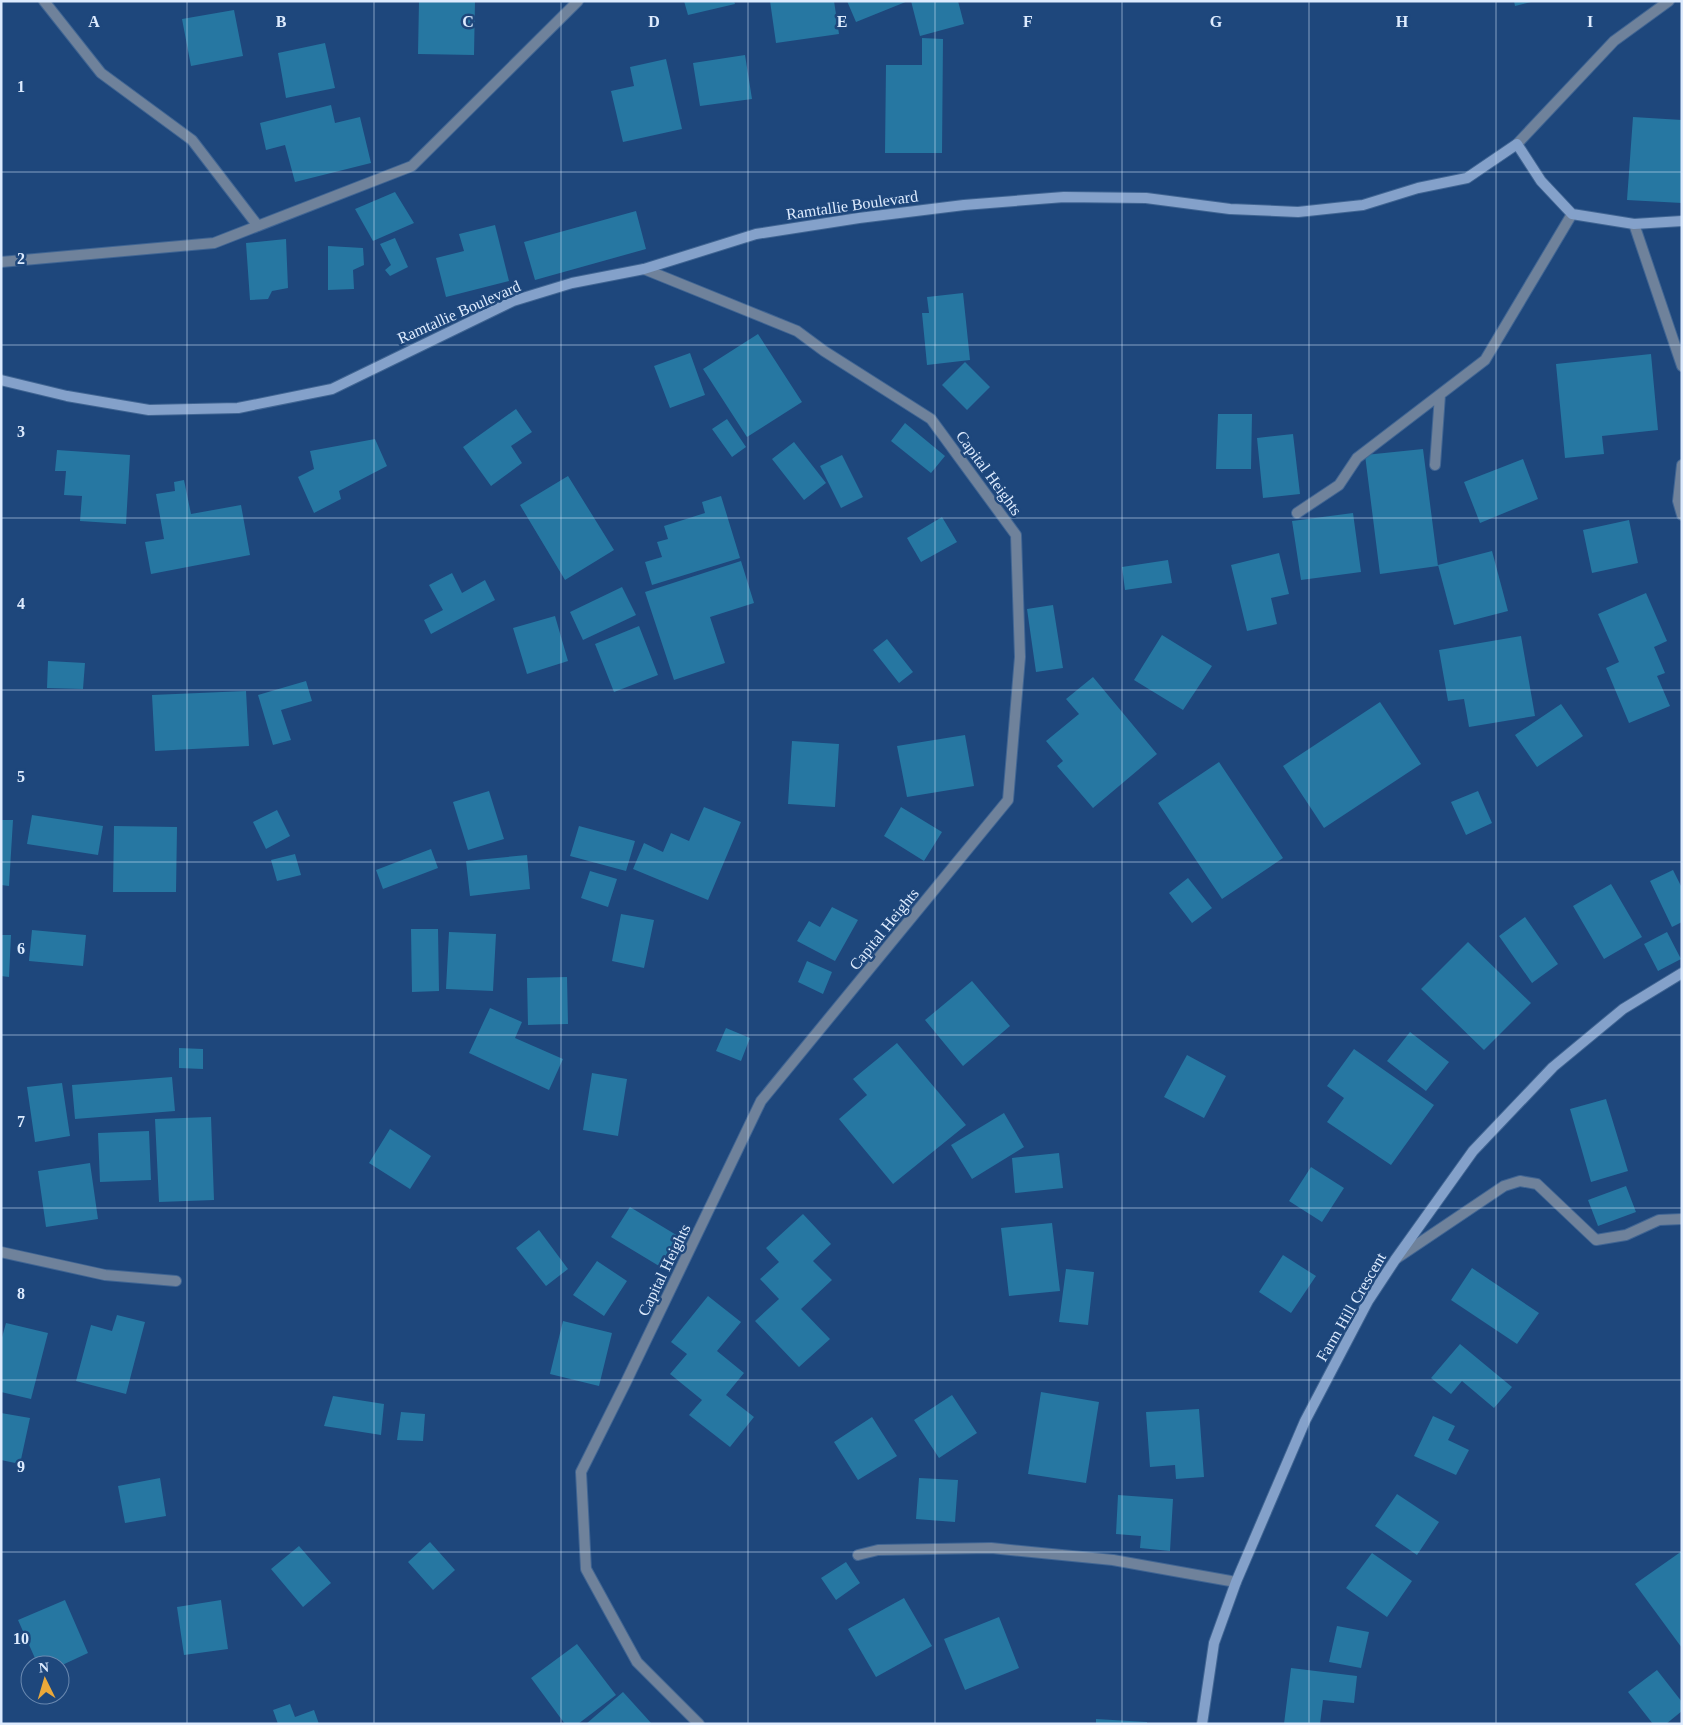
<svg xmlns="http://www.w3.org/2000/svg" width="1683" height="1725" font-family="Georgia,serif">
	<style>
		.building { fill: #2677a2 }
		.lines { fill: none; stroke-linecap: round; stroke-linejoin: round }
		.street-casing { stroke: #406593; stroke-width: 12 }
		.secondary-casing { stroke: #406593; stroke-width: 12 }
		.street { stroke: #6f829b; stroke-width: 10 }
		.secondary { stroke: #84a1ca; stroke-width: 10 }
		.grid { fill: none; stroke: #ddebfe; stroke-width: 1; stroke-opacity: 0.55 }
		.labels { text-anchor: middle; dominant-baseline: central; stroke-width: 5; stroke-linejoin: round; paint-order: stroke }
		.street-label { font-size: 16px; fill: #ddebfe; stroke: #1e477c }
		.grid-label { font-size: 16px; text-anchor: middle; font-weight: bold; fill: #ddebfe; stroke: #1e477c; stroke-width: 5; stroke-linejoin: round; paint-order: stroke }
	</style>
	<rect width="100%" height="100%" fill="#1e477c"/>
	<path class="building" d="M419 1H475L474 55 418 54Z
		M684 1H734L735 4 688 15Z
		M770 1H834L839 34 776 43Z
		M847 1H908L856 22Z
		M911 1H958L964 24 920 36Z
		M1514 1H1531V2L1515 6Z
		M234 10 243 56 191 66 182 19Z
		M922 38 943 39 942 153H885L886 65H922Z
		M325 43 335 88 286 98 278 53Z
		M745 55 752 99 700 106 693 63Z
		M666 59 682 129 623 142 611 91 634 86 630 67Z
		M331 105 335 123 360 117 371 163 295 182 285 145 266 150 260 123Z
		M1633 117 1682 120V203L1627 200Z
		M395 192 414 223 373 241 355 209Z
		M636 211 646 249 535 280 524 242Z
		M495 225 509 281 446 297 436 258 464 251 459 234Z
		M395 238 408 267 390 276 385 270 391 265 380 244Z
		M286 239 288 288 272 291 268 299 250 300 246 243Z
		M328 246 363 248 364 265 353 270 354 289 328 290Z
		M963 293 970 360 927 365 922 313H929L927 297Z
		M758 334 802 402 747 437 703 369Z
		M690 353 705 395 670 408 654 366Z
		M1651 354 1658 430 1602 436 1604 454 1565 458 1556 364Z
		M965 362 990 387 967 410 942 385Z
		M516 409 532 432 511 446 522 463 491 486 463 447Z
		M1218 414H1252L1251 469H1216Z
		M727 419 746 447 732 457 712 429Z
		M905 423 945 456 931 473 891 441Z
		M1293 434 1300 494 1263 498 1257 438Z
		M375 439 387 466 339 491 341 499 314 513 298 477 314 469 310 451Z
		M794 442 826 483 804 500 772 459Z
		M1423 449 1438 566 1380 574 1365 455Z
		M57 450 130 455 126 524 80 521 82 496 64 495 66 471H55Z
		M842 455 863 497 841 508 820 466Z
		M1523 459 1538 499 1480 523 1464 482Z
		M568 476 614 550 565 580 520 505Z
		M184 480 191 514 241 505 250 555 151 574 145 542 164 539 156 494 175 491 174 482Z
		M721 496 740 558 652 585 645 562 662 557 657 542 668 539 664 526 705 513 702 502Z
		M1353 513 1361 572 1301 580 1292 521Z
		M942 517 957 542 921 562 907 538Z
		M1629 520 1638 563 1592 573 1583 530Z
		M1492 551 1508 611 1454 625 1438 565Z
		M1279 553 1289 594 1271 598 1277 624 1247 631 1231 565Z
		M1168 560 1172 583 1125 590 1122 567Z
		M741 561 754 603 710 617 725 663 674 680 645 592Z
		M452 573 462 593 485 580 495 600 431 634 424 620 443 610 429 585Z
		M622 587 636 615 583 640 570 612Z
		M1646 593 1667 641 1654 647 1665 673 1657 676 1670 706 1629 723 1606 668 1619 662 1598 614Z
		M1053 605 1063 668 1036 672 1027 609Z
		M555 616 568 661 527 674 513 628Z
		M639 626 658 675 614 692 595 644Z
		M1162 635 1212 666 1183 710 1134 680Z
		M1521 636 1535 716 1469 727 1464 699 1448 701 1439 650Z
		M887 639 913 672 899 683 873 650Z
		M48 661 85 663 83 689 47 688Z
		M1093 677 1157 754 1093 808 1057 766 1063 761 1046 741 1079 714 1066 699Z
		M306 681 312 701 281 710 291 740 273 745 258 695Z
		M246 691 249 746 155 751 152 695Z
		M1380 702 1421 764 1324 828 1283 766Z
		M1561 704 1583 736 1537 767 1515 735Z
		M965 735 974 786 907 797 897 746Z
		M792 741 839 744 835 807 788 804Z
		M1219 762 1283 858 1222 899 1158 803Z
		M489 791 504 839 468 850 453 802Z
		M1478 791 1492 823 1466 835 1451 802Z
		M704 807 741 822 708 900 633 869 644 843 663 852 671 833 689 841Z
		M901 807 942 832 924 861 884 836Z
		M277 810 290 836 266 849 253 822Z
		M32 815 103 826 98 855 27 844Z
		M1 820H13L9 886 1 885Z
		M114 826 177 827 176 892H113Z
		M579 826 635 841 626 871 570 856Z
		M431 849 438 868 383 889 376 870Z
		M295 854 301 875 277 881 271 860Z
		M527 855 530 889 470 896 466 861Z
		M1673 870 1682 888V922L1672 927 1650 881Z
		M590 871 617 879 608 907 581 898Z
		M1188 878 1212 908 1192 923 1169 893Z
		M1611 884 1642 937 1604 959 1573 906Z
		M832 907 858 920 835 961 797 941 809 921 820 927Z
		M621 914 654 920 644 968 612 961Z
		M1525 917 1558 964 1532 983 1499 936Z
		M411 929H438L439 991 412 992Z
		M32 930 86 935 83 966 29 961Z
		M449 932 496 934 493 991 446 989Z
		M1667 932 1681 959 1658 971 1644 944Z
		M1 935H11L9 977 1 976Z
		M1468 942 1531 1003 1484 1050 1421 989Z
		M807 961 832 972 823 994 798 982Z
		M567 977 568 1024 528 1025 527 978Z
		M972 981 1010 1026 963 1066 925 1020Z
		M490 1008 522 1022 515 1038 563 1059 549 1090 469 1053Z
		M726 1028 750 1038 741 1061 716 1051Z
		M1410 1032 1449 1062 1426 1091 1387 1061Z
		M897 1043 966 1125 893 1184 839 1119 867 1095 853 1079Z
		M179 1048 203 1049V1069L179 1068Z
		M1354 1049 1434 1105 1391 1165 1327 1122 1344 1098 1327 1086Z
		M1187 1055 1226 1076 1204 1118 1164 1097Z
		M592 1073 627 1079 618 1136 583 1130Z
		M172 1077 175 1111 75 1119 72 1085Z
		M62 1083 70 1136 35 1142 27 1087Z
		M1606 1099 1628 1171 1591 1182 1570 1109Z
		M1004 1113 1024 1147 972 1179 951 1145Z
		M211 1117 214 1200 159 1202 155 1119Z
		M390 1129 431 1156 410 1189 369 1163Z
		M149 1131 151 1180 100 1182 98 1133Z
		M1059 1153 1063 1188 1015 1193 1012 1158Z
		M90 1163 98 1219 46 1227 38 1171Z
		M1311 1167 1344 1188 1322 1222 1289 1201Z
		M1626 1186 1636 1212 1598 1226 1588 1200Z
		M630 1207 678 1236 659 1266 611 1237Z
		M803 1214 831 1244 813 1261 832 1280 801 1309 830 1339 799 1367 755 1321 779 1299 760 1279 779 1262 766 1248Z
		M1052 1223 1060 1291 1009 1296 1001 1228Z
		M539 1230 568 1269 546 1286 516 1248Z
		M1283 1255 1316 1276 1291 1313 1259 1292Z
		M597 1261 627 1281 604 1316 573 1295Z
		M1472 1268 1539 1313 1517 1344 1451 1300Z
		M1066 1269 1094 1272 1088 1325 1059 1322Z
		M708 1296 741 1322 717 1351 744 1373 726 1395 754 1417 730 1447 689 1415 702 1400 670 1374 687 1354 671 1342Z
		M117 1315 145 1322 126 1394 76 1381 91 1325 112 1331Z
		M563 1321 612 1333 599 1386 550 1374Z
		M6 1323 48 1333 31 1399 1 1392V1341Z
		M1460 1344 1512 1387 1494 1408 1462 1381 1451 1394 1431 1378Z
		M1041 1392 1099 1402 1086 1483 1028 1474Z
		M952 1395 977 1433 939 1458 914 1420Z
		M333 1396 384 1404 381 1435 324 1426Z
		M1199 1409 1204 1477 1176 1479 1175 1465 1150 1467 1146 1412Z
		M401 1412 425 1414 423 1441 397 1440Z
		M1 1413 30 1418 20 1464 1 1460Z
		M1433 1416 1455 1426 1448 1440 1469 1450 1456 1475 1414 1456Z
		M872 1417 897 1456 858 1480 834 1442Z
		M160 1478 166 1516 125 1523 118 1486Z
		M919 1478 958 1480 955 1522 916 1519Z
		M1397 1494 1439 1522 1417 1555 1375 1526Z
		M1118 1495 1173 1499 1170 1551 1140 1548 1141 1536 1116 1534Z
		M430 1542 455 1570 433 1590 408 1562Z
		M299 1546 331 1583 303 1607 271 1569Z
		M1682 1551V1648L1635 1584Z
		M1372 1553 1412 1581 1387 1617 1346 1588Z
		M846 1562 860 1583 836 1600 821 1578Z
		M904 1598 932 1646 876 1677 848 1629Z
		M65 1600 88 1653 60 1666 38 1665 18 1620Z
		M221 1600 228 1649 184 1655 177 1607Z
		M999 1617 1019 1668 965 1690 944 1639Z
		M1337 1626 1369 1632 1361 1668 1329 1662Z
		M577 1644 616 1695 578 1724H565L531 1678Z
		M1291 1668 1357 1676 1354 1703 1323 1700 1320 1724H1284Z
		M1657 1670 1682 1702V1711L1666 1724H1653L1628 1692Z
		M623 1692 652 1724H586Z
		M290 1704 295 1717 314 1710 319 1724H278L273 1710Z
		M1096 1719 1147 1722V1724H1096Z"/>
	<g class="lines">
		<g class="street-casing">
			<path id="street" d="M44 1 101 73 192 140 258 226
				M1517 144 1614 41 1669 1
				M1634 224 1682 366
				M1 262 214 243 412 166 578 1
				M644 269 797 331 824 351 931 419 1016 535 1020 657 1008 800 761 1101 626 1382 581 1472 586 1569 637 1662 699 1724
				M1435 465 1440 395
				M1682 465 1678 501 1682 515
				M1297 513 1339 485 1357 458 1485 360 1572 214
				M1 1252 105 1275 176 1281
				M1397 1258 1504 1186 1520 1181 1537 1184 1596 1240 1626 1235 1659 1220 1682 1219
				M858 1555 878 1550 991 1548 1113 1560 1236 1582"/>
		</g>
		<g class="secondary-casing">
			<path id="secondary" d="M1 380 67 396 149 410 238 408 332 389 513 301 572 283 644 269 756 234 859 218 964 205 1064 197 1146 198 1230 209 1298 212 1363 205 1418 188 1467 178 1517 144 1541 181 1572 214 1634 224 1682 221
				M1202 1724 1214 1643 1236 1582 1305 1421 1368 1301 1395 1260 1473 1151 1553 1067 1623 1009 1682 973"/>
		</g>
		<use href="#street" class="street"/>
		<use href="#secondary" class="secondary"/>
	</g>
	<path class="grid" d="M187 1V1724M374 1V1724M561 1V1724M748 1V1724M935 1V1724M1122 1V1724M1309 1V1724M1496 1V1724M1 172H1682M1 345H1682M1 518H1682M1 690H1682M1 862H1682M1 1035H1682M1 1208H1682M1 1380H1682M1 1552H1682"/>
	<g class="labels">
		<g class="street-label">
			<text transform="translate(852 205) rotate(-8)">Ramtallie Boulevard</text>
			<text transform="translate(459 312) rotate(-24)">Ramtallie Boulevard</text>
			<text transform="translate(989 473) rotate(54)">Capital Heights</text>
			<text transform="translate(884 929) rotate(-51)">Capital Heights</text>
			<text transform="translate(664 1270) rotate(-64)">Capital Heights</text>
			<text transform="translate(1351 1307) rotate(-60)">Farm Hill Crescent</text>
		</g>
	</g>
	<g class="grid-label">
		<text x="94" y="27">A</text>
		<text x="281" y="27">B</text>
		<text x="468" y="27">C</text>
		<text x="654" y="27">D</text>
		<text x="842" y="27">E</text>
		<text x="1028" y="27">F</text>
		<text x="1216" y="27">G</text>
		<text x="1402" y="27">H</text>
		<text x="1590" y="27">I</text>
		<text x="21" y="92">1</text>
		<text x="21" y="264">2</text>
		<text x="21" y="437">3</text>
		<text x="21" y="609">4</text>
		<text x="21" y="782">5</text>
		<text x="21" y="954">6</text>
		<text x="21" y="1127">7</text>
		<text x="21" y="1299">8</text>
		<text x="21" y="1472">9</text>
		<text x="21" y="1644">10</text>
	</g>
	<rect width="1683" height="1725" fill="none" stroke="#ddebfe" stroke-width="5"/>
	<g transform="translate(45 1680) rotate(355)"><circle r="24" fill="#1e477c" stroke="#6a89b0"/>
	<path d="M0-4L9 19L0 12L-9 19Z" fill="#eba93a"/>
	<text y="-8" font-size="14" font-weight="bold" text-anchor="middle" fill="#ddebfe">N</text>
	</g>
</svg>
